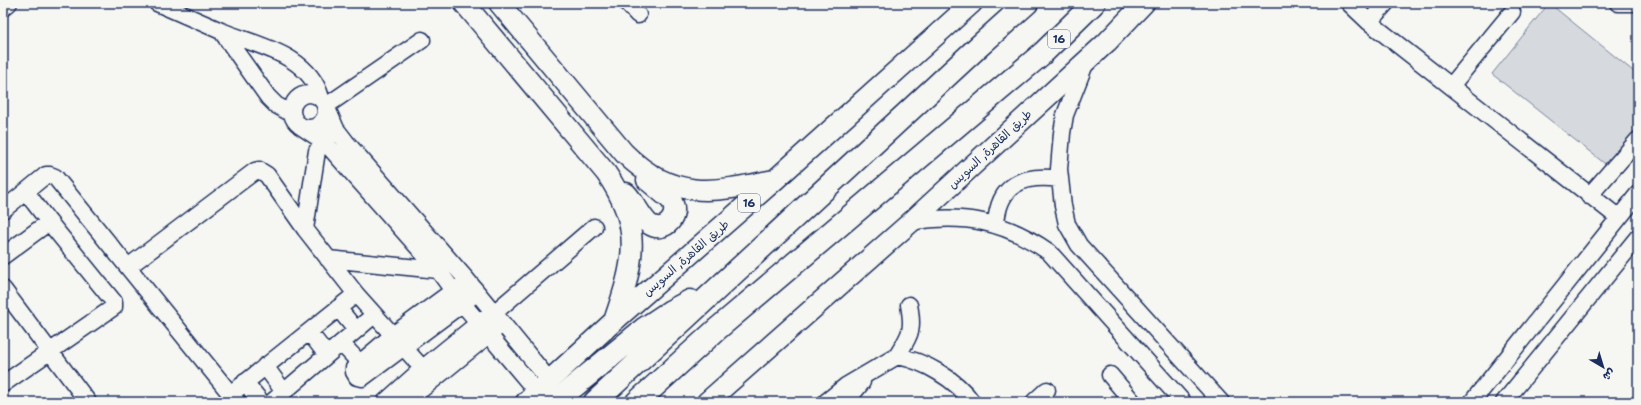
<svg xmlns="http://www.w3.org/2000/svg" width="1641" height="405" font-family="'Shantell Sans','Playpen Sans Arabic',sans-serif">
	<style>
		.park { fill: #d6d9dd; stroke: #78849e }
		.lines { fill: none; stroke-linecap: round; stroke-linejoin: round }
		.minor-casing { stroke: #1b2f5e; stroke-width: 19 }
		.major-casing { stroke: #1b2f5e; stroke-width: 23 }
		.highway-casing { stroke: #1b2f5e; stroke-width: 25 }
		.minor { stroke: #f6f6f2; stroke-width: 16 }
		.major { stroke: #f6f6f2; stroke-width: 20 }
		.highway { stroke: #f6f6f2; stroke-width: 22 }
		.labels { text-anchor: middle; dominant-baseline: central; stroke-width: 4; stroke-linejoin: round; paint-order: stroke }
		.shield { fill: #f6f6f2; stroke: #5d6b8a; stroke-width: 1 }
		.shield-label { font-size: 11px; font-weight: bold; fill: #1b2f5e }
		.street-label { font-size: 12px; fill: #1b2f5e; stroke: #f6f6f2 }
	</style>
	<rect width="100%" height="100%" fill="#f6f6f2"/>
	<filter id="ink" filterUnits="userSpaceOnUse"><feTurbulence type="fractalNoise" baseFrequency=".025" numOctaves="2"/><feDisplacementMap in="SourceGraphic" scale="8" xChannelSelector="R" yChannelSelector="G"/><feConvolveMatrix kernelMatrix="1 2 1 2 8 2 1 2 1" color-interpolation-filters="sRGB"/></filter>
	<g filter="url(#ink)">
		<path class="park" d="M1549 3 1638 75V131L1609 167 1492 74Z"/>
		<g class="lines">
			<g class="minor-casing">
				<path id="minor" d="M157 3C178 12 200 22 221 31 258 46 309 54 321 98
					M627 3 638 15
					M1349 3 1369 22 1619 218
					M1618 3H1638
					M3 8 9 3
					M1369 22 1386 3
					M222 32 268 97 276 105 292 114
					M422 40 326 106 336 129 346 142 467 280 549 380
					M1085 64 1065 115 1062 133 1059 169 1063 206 1067 224 1079 245 1221 402
					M1451 86 1512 12
					M292 111a17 17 0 1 1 34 0a17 17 0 1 1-34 0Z
					M299 125 320 139 331 149 438 270 462 303 537 392
					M1589 196 1638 140
					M3 210 46 175H50L55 177 237 402
					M911 222C963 213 1005 221 1049 252L1183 402
					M996 225C998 184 1023 174 1059 179
					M305 229 317 151 323 142 331 135
					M3 256 49 222
					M328 259 438 270 442 267
					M128 267 255 171 259 170 267 175 305 229 356 294
					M461 285 393 335 354 368V372L357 377 362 378 471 297
					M3 289 88 402
					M338 308 356 330
					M494 313 594 227
					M309 332 327 355
					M341 343 360 363
					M897 356C910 335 914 331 909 305
					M265 366 284 392
					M1110 375 1133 402
					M245 382 261 402
					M3 384 114 307V302L49 222 26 192
					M231 394 356 294 433 380
					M272 402 374 315
					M385 402 423 368 487 316
					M406 402 497 328
					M826 402 846 386 897 356C924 361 956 379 972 402
					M846 402 862 382
					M1034 402 1047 390
					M1472 402 1638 194
					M1504 402 1638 237"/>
			</g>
			<g class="major-casing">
				<path id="major" d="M464 3 606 173C644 227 634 263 614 321
					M499 3 624 153C673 201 712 193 774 180
					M626 193C634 201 641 217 649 224 665 235 681 215 671 200L647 180
					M526 402 614 321 776 179 972 3
					M707 402 911 222 1107 42 1144 3"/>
			</g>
			<g class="highway-casing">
				<path id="highway" d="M555 402 644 329 671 311 690 301
					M595 402 977 48 1027 3
					M637 402 716 330 1043 53 1094 3"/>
			</g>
			<use href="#minor" class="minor"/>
			<use href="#major" class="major"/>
			<use href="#highway" class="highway"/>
		</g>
	</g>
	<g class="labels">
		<g class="shield">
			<rect x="1048" y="30" width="22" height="18" rx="3"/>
			<rect x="738" y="194" width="22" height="18" rx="3"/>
		</g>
		<g class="shield-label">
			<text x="1059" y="39">16</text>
			<text x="749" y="203">16</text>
		</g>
		<g class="street-label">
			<text transform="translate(990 149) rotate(-43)">طريق القاهرة, السويس</text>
			<text transform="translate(686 258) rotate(-41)">طريق القاهرة, السويس</text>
		</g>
	</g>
	<rect width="1641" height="405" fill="none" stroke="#f6f6f2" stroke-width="16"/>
	<rect x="8" y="8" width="1625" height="389" fill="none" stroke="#1b2f5e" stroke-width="1.5" filter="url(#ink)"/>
	<g transform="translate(1603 367) rotate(142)" stroke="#f6f6f2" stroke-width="3" paint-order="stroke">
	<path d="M0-3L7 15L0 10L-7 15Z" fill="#1b2f5e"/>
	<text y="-6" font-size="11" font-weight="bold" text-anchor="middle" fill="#1b2f5e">ش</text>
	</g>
</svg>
